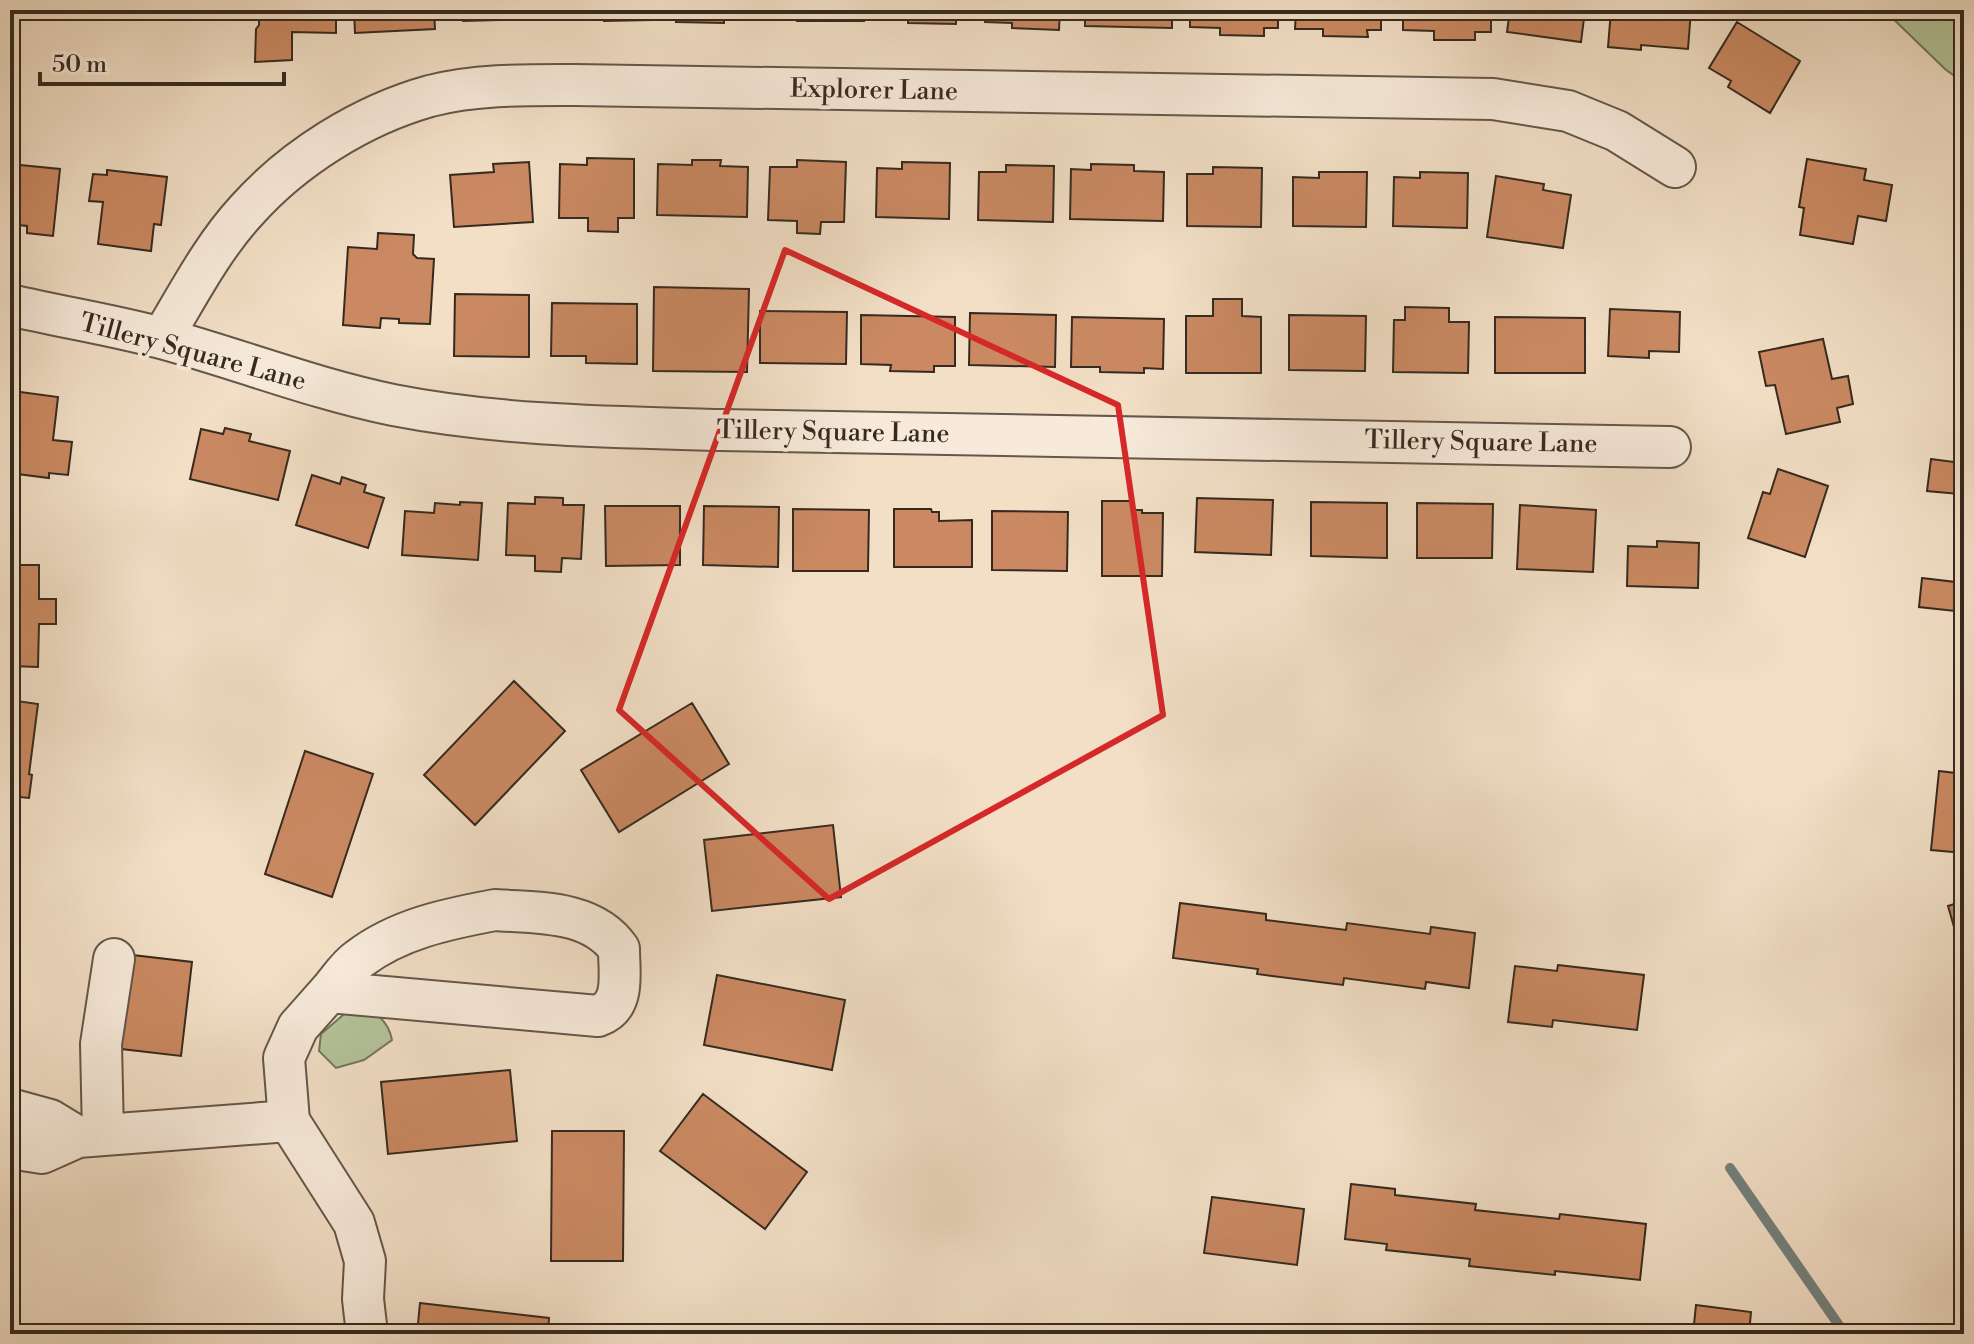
<svg xmlns="http://www.w3.org/2000/svg" width="1974" height="1344" font-family="'Libre Bodoni',serif">
	<style>
		.green { fill: #b4c399; stroke: #75765c; stroke-width: 2 }
		.lines { fill: none; stroke-linecap: round; stroke-linejoin: round }
		.stream { stroke: #73817d; stroke-width: 10 }
		.building { fill: #ca8962; stroke: #362a20; stroke-width: 2 }
		.minor-casing { stroke: #65574a; stroke-width: 44 }
		.minor { stroke: #f7eada; stroke-width: 40 }
		.marked { fill: none; stroke: #d62828; stroke-width: 6; stroke-linejoin: round }
		.labels { text-anchor: middle; dominant-baseline: central; stroke-width: 8; stroke-linejoin: round; paint-order: stroke }
		.street-label { font-size: 26px; fill: #362a20; stroke: #f7eada }
	</style>
	<rect width="100%" height="100%" fill="#f2dfc6"/>
	<filter id="stains"><feTurbulence type="fractalNoise" baseFrequency=".0025" numOctaves="4"/><feColorMatrix values="0 0 0 0 .2 0 0 0 0 .09 0 0 0 0 .02 0 0 0 .5 -.17"/></filter>
	<radialGradient id="worn" r=".72"><stop offset=".6" stop-color="#630" stop-opacity="0"/><stop offset="1" stop-color="#630" stop-opacity=".3"/></radialGradient>
	<path class="green" d="M1884 10H1964V83L1945 69Z
		M357 1003C375 1013 388 1019 392 1040L364 1060 336 1068 319 1051 321 1034Z"/>
	<g class="lines">
		<path class="stream" d="M1730 1168 1845 1334"/>
	</g>
	<path class="building" d="M259 10H336V33L292 32V60L255 62 256 29 259 25Z
		M354 10H434L435 29 355 33Z
		M463 10H541V19L463 21Z
		M576 10H651L652 20 604 21V14H577Z
		M676 10H752V17H724V23L676 22Z
		M767 10H864V21H797V15L767 14Z
		M881 10H956V24L908 23V18L881 17Z
		M986 10H1060L1059 30 1012 28V23L985 22Z
		M1085 10H1172V28L1085 26Z
		M1190 10H1278V28H1264V36L1220 35V28L1190 27Z
		M1296 10H1381V30H1367L1368 37 1323 36V29H1295Z
		M1403 10H1491V32H1475V40H1434V31L1403 30Z
		M1510 10H1585L1581 42 1507 32Z
		M1611 10H1691L1688 49 1641 45V50L1608 47Z
		M1737 22 1800 61 1770 113 1728 87 1731 81 1709 68Z
		M587 158 634 159V218H618V232L588 231V218H559L560 164 587 165Z
		M1807 159 1866 169 1864 180 1892 185 1886 221 1858 216 1853 244 1800 235 1804 208 1799 207Z
		M692 160H721L720 166 748 167 747 217 657 215 658 164 692 165Z
		M797 160 846 162 844 222H821L820 234 797 233V221L768 220 770 167H797Z
		M529 162 533 222 454 227 450 175 494 172 493 164Z
		M902 162 950 163 949 219 876 217 877 168 902 169Z
		M10 164 60 169 53 236 27 233V226L10 224Z
		M1091 164 1134 165V171L1164 172 1163 221 1070 219 1071 169 1091 170Z
		M1006 165 1054 166 1053 222 978 220 979 172H1006Z
		M1213 167 1262 168 1261 227 1187 226V174H1213Z
		M107 170 167 177 161 225 154 224 151 251 98 244 103 202 89 201 93 174 107 175Z
		M1319 172H1367L1366 227 1293 226V177L1319 178Z
		M1420 172 1468 173 1467 228 1393 226 1394 177 1420 178Z
		M1496 176 1544 184 1543 190 1571 195 1563 248 1487 237Z
		M378 233 414 235 413 254 417 258 434 259 430 324 399 323V319L381 318 380 328 343 325 348 247 377 249Z
		M654 287 749 289 747 372 653 371Z
		M455 294 529 295V357L454 356Z
		M1213 299H1242V316L1261 317V373H1186V316H1213Z
		M552 303 637 304V364L586 363V356H551Z
		M1405 307 1449 308V322H1469L1468 373 1393 372 1394 320H1405Z
		M1610 309 1680 312 1679 352 1649 351V358L1608 356Z
		M760 311 847 312 846 364 760 363Z
		M970 313 1056 315 1055 367 969 365Z
		M861 315 955 317V366H934V372L890 371 891 365 861 364Z
		M1289 315 1366 316 1365 371 1289 370Z
		M1072 317 1164 319 1163 369 1144 368V373L1100 372V367H1071Z
		M1495 317 1585 318V373H1495Z
		M1823 339 1832 379 1848 376 1853 404 1837 408 1840 422 1786 434 1775 385 1766 386 1759 352Z
		M13 391 58 397 53 440 72 442 68 475 49 473V478L10 473V411Z
		M225 428 251 434 249 441 290 451 278 500 190 479 201 429 223 434Z
		M1931 459 1962 463 1959 494 1927 491Z
		M1778 469 1828 486 1805 557 1748 538 1763 492 1770 494Z
		M312 475 340 484 342 477 366 485 364 492 384 498 368 548 296 525Z
		M535 497 563 498V505H584L581 559 562 558 561 572 535 571V556L506 555 508 503 535 504Z
		M1197 498 1273 500 1271 555 1195 552Z
		M1102 501H1132V510H1142V513H1163L1162 576H1102Z
		M460 502 482 503 478 560 402 555 405 511 434 513 435 503 460 505Z
		M1311 502 1387 503V558L1311 556Z
		M1417 503 1493 504 1492 558H1417Z
		M1520 505 1596 510 1593 572 1517 569Z
		M605 506H680V565L606 566Z
		M704 506 779 507 778 567 703 565Z
		M793 509 869 510 868 571H793Z
		M894 509H931L932 512H939V521L972 520V567H894Z
		M992 511 1068 512 1067 571 992 570Z
		M1657 541 1699 543 1698 588 1627 586 1628 546 1657 547Z
		M10 565H39V599H56V624H39L38 667 10 666Z
		M1922 578 1964 583V612L1919 607Z
		M514 681 565 731 475 825 424 775Z
		M10 700 38 704 29 774 32 775 29 798 10 796Z
		M692 703 729 764 619 832 581 770Z
		M305 751 373 774 332 897 265 874Z
		M1939 771 1964 774V853L1931 850Z
		M833 825 841 897 712 911 704 840Z
		M1964 901V962L1948 906Z
		M1180 903 1266 914V920L1346 930 1347 923 1430 934 1431 927 1475 933 1469 988 1426 982 1425 989 1344 978 1343 985 1257 974 1258 969 1173 958Z
		M124 954 192 962 181 1056 113 1048Z
		M1558 965 1644 975 1637 1030 1553 1020 1552 1027 1508 1022 1515 966 1557 971Z
		M717 975 845 1000 832 1070 704 1045Z
		M510 1070 517 1141 388 1154 381 1082Z
		M703 1094 807 1172 765 1229 660 1151Z
		M552 1131H624L623 1261H551Z
		M1351 1184 1395 1189V1195L1476 1204 1475 1210 1559 1219 1560 1214 1646 1224 1640 1280 1555 1271V1275L1469 1266 1470 1259 1386 1250 1387 1244 1345 1239Z
		M1212 1197 1304 1209 1297 1265 1204 1253Z
		M420 1303 549 1318 548 1334H417Z
		M1696 1305 1751 1312 1749 1334H1693Z"/>
	<g class="lines">
		<g class="minor-casing">
			<path id="minor" d="M10 305C61 317 114 325 165 339 241 360 315 389 393 405 501 426 611 427 720 430L1670 447
				M162 338C188 295 212 248 246 211 293 158 362 115 430 96 477 84 527 85 575 85L1493 99 1568 111 1617 131 1675 167
				M495 910C537 913 592 910 619 949 619 974 626 1006 598 1016L329 992C338 982 347 967 359 959 398 929 447 919 495 910Z
				M329 992 298 1027 284 1058 289 1121 354 1223 365 1261 363 1299 367 1334
				M10 1109 50 1120 78 1137
				M103 1135 101 1044 114 959
				M10 1148 42 1153 78 1137 289 1121"/>
		</g>
		<use href="#minor" class="minor"/>
	</g>
	<path class="marked" d="M785 250 1118 405 1163 715 829 899 619 710Z"/>
	<g class="labels">
		<g class="street-label">
			<text transform="translate(874 90) rotate(1)">Explorer Lane</text>
			<text transform="translate(193 352) rotate(15)">Tillery Square Lane</text>
			<text transform="translate(833 432) rotate(1)">Tillery Square Lane</text>
			<text transform="translate(1481 442) rotate(1)">Tillery Square Lane</text>
		</g>
	</g>
	<rect width="1974" height="1344" fill="none" stroke="#f2dfc6" stroke-width="40"/>
	<rect x="12" y="12" width="1950" height="1320" fill="none" stroke="#362a20" stroke-width="4"/>
	<rect x="20" y="20" width="1934" height="1304" fill="none" stroke="#362a20" stroke-width="2"/>
	<path d="M40 72v12h244v-12" fill="none" stroke="#362a20" stroke-width="4"/>
	<text x="52" y="72" font-size="24" fill="#362a20" stroke="#f7eada" stroke-width="6" paint-order="stroke">50 m</text>
	<rect width="100%" height="100%" filter="url(#stains)"/>
	<rect width="100%" height="100%" fill="url(#worn)"/>
</svg>
